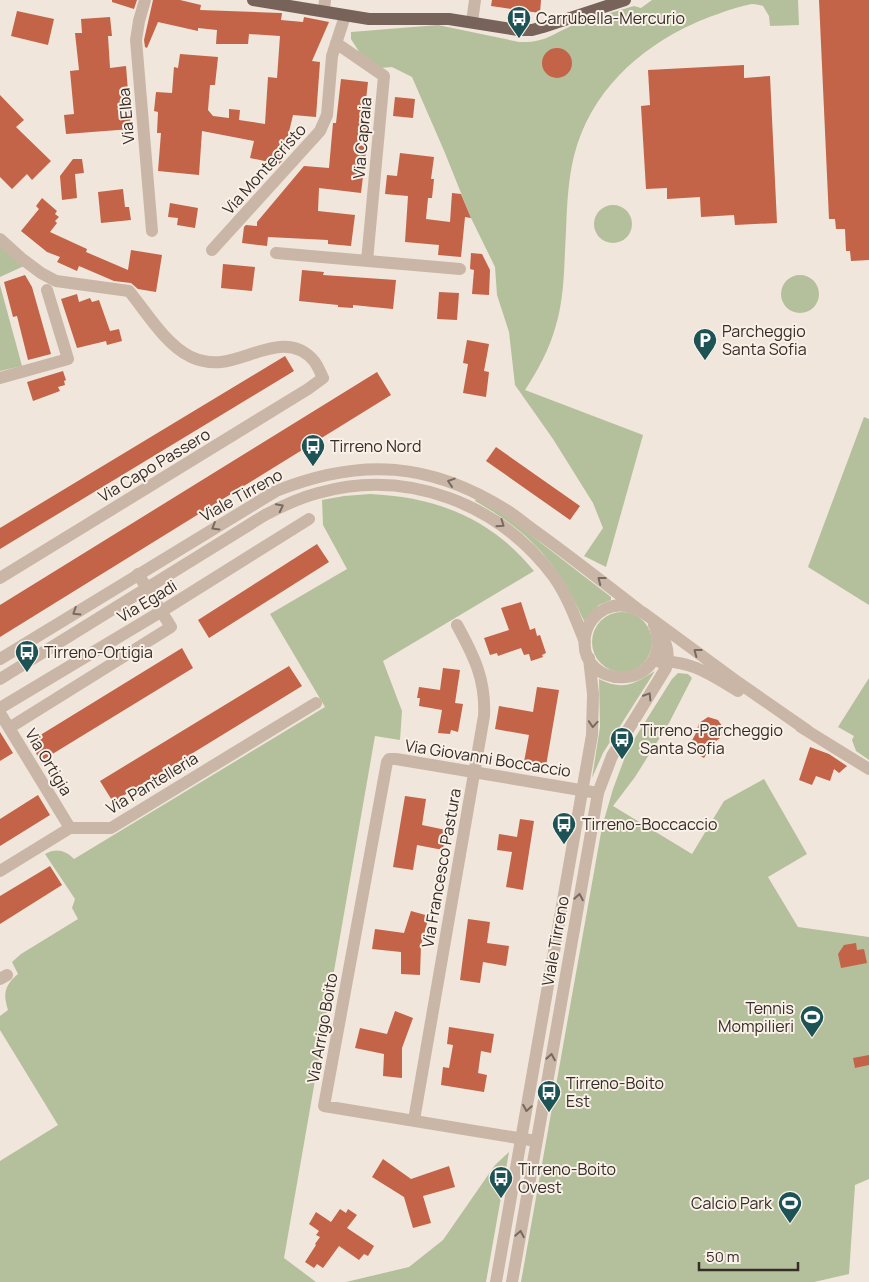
<svg xmlns="http://www.w3.org/2000/svg" width="869" height="1282" font-family="Manrope,sans-serif">
	<style>
		.green { fill: #b4c09b }
		.building { fill: #c36347 }
		.lines { fill: none; stroke-linecap: round; stroke-linejoin: round }
		.minor { stroke: #c9b6a7; stroke-width: 12 }
		.tertiary { stroke: #c9b6a7; stroke-width: 12 }
		.primary { stroke: #776359; stroke-width: 12 }
		.oneway { stroke: #786a61 }
		.labels { text-anchor: middle; dominant-baseline: central; stroke-width: 4; stroke-linejoin: round; paint-order: stroke }
		.poi-label { font-size: 16px; fill: #362c28; stroke: #f9f1e7; text-anchor: start }
		.street-label { font-size: 16px; fill: #362c28; stroke: #f9f1e7 }
	</style>
	<rect width="100%" height="100%" fill="#f1e6db"/>
	<path class="green" d="M652 0H798L799 25 770 26 769 16 763 6C760 5 756 4 752 4 739 6 708 17 695 23 637 49 590 93 574 156 568 180 567 206 566 231 564 262 565 295 556 325 550 348 538 370 525 390L643 435 606 567 584 556 603 528 593 503 553 439 515 385 509 332 497 295 495 267 471 218 445 153 412 77 392 67 380 68 363 58 351 39V32L438 25 519 42C546 43 551 34 574 25 593 17 614 12 634 6L641 8Z
		M594 224a19 19 0 1 1 38 0a19 19 0 1 1-38 0Z
		M0 244 24 266 0 277Z
		M781 294a19 19 0 1 1 38 0a19 19 0 1 1-38 0Z
		M0 285 22 366 0 371Z
		M864 417 869 419V605L808 567Z
		M370 494C436 497 491 518 534 571L383 661 402 711 400 740 375 736 284 1258 316 1282H0V1161L58 1125 0 1030V1016L8 1010C3 994 4 986 18 974L12 962 21 954 78 919 72 908 75 899 45 854C56 848 65 850 74 859L325 707 270 614 347 569 323 525 322 500 344 496Z
		M476 499 506 516 611 597V600L599 605 584 621C558 563 530 532 475 501Z
		M592 642a30 30 0 1 1 60 0a30 30 0 1 1-60 0Z
		M655 671 603 753 592 778 600 727 599 679C623 691 634 684 655 671Z
		M678 673 688 674 692 678 669 723 635 777 613 806 692 854 724 801 764 779 807 854 768 877 798 927 869 937V1179L855 1185 849 1274 814 1282H521L602 827 613 789 628 749 672 679Z
		M869 678V760L856 751 852 740 854 736 838 727Z
		M509 1152 486 1282H346L409 1267 443 1240 495 1165Z"/>
	<path class="building" d="M112 0H137L134 9 112 2Z
		M153 0H180L201 5 200 10 280 13H282L281 20 303 22 304 17 329 22 312 61 320 62 316 117 293 115 282 161 279 164 250 158 254 141 202 131 199 175 158 171 161 133H157L158 112 154 111 156 92 172 93 174 67 178 68 180 54 218 57 215 85H210L208 110 213 116 229 118V109L240 110 239 120 265 124 268 77 277 78 280 36 249 34 248 44H216L217 30 198 28V31L158 22 147 48 145 47 144 40Z
		M492 0H541L540 13 491 6Z
		M819 0H869V260L851 261 850 251H846L845 229H836L835 219H829Z
		M17 11 54 19 48 45 11 36Z
		M110 17 112 36H108L110 68 126 66 131 129 66 134 64 115 74 114 70 71 79 70 75 33H82L81 19Z
		M542 63a15 15 0 1 1 30 0a15 15 0 1 1-30 0Z
		M744 65V78L770 76 777 223 735 225 734 215 701 217 700 197 667 199V188L646 189 641 106 650 105 648 70Z
		M341 79 368 82 363 126H369L361 193 319 188 318 211 355 215 351 246 328 244V240L268 237 267 246 242 243 244 227 246 225 257 226V222L304 166 329 168 333 123H336Z
		M0 95 24 120 16 127 51 161 32 180 27 174 12 189 0 177Z
		M395 97 415 99 413 118 393 116Z
		M400 153 434 157 431 179H434L432 198H428L426 219 450 222 452 193 461 194 471 218 465 217 461 257 438 255 439 245 405 242 408 196 385 194 387 175 397 176Z
		M73 159H82L84 173 75 174 77 198 62 200 60 176Z
		M123 189 125 207H129L131 220 101 223 98 192Z
		M42 198 57 211 55 214 59 217 55 221 57 223 50 232 87 249 86 252 128 270 131 250 162 255 156 292 138 289 131 283 114 281 79 266 77 271 57 262 60 257 47 252 21 231 39 209 36 206Z
		M170 203 198 208 195 228 177 225 178 218 168 217Z
		M471 253 482 254 490 270 489 295 472 294 474 270 470 269Z
		M223 264 255 267 252 291 221 288Z
		M302 270 324 272 323 275 396 280 393 309 353 305V308L338 307V305L299 301Z
		M25 275 32 287 51 354 28 360 17 316 13 317 4 282Z
		M439 292 459 293 457 320 437 319Z
		M77 294 79 302 90 298 92 302 99 300 110 331 119 329 122 341 107 345 106 341 77 348 61 299Z
		M467 340 489 344 484 371 489 372 486 397 463 393 468 364 463 363Z
		M285 356 294 371 0 549V528Z
		M63 371 66 380 64 381 65 385 58 387 60 391 33 401 27 382Z
		M377 372 391 395 0 637V605Z
		M496 447 580 506 570 520 486 461Z
		M317 544 329 562 209 638 198 620Z
		M521 602 530 630 535 628 537 636 540 635 546 653 542 655 543 657 531 661 529 654 524 655 521 648 498 656 497 653 490 655 484 638 509 630 501 608Z
		M182 648 193 668 41 761 29 742Z
		M289 666 302 686 113 802 100 781Z
		M443 668 460 670 455 703 463 704 458 732 451 730 450 734 438 733 442 710 419 706 420 698H417L419 687 440 690Z
		M537 687 559 690 546 766 524 762 529 735 495 729 499 706 533 712Z
		M708 717 718 720 722 726 723 733 719 739 713 743 704 758 688 748 696 733 699 723Z
		M0 732 13 753 0 761Z
		M810 747 829 754 847 766 839 773 834 769 830 781 816 776 812 785 799 780Z
		M38 795 50 815 0 846V819Z
		M405 796 426 799 422 825 446 830 443 850 417 845 413 870 393 867Z
		M520 819 534 821 523 890 506 887 512 852 497 850 499 834 517 837Z
		M50 866 62 885 0 924V896Z
		M411 911 429 916 421 945 420 975 401 974V952L372 949 375 929 404 933Z
		M468 919 490 922 487 943 509 946 506 966 483 962 480 983 460 980Z
		M856 943 857 950 864 949 867 963 841 968 838 954 844 945Z
		M395 1011 413 1018 402 1048V1078L383 1076 384 1054 355 1048 360 1028 387 1034Z
		M449 1027 494 1034 491 1053 481 1051 478 1073 487 1075 484 1092 441 1085 443 1067 449 1068 453 1045 447 1044Z
		M869 1055V1065L855 1068 853 1058Z
		M383 1159 411 1179 449 1166 455 1187 423 1196 431 1223 413 1228 404 1197 372 1177Z
		M340 1209 346 1213 348 1209 357 1215 347 1228 374 1246 368 1256 364 1254 359 1260 339 1246 323 1268 317 1264 314 1268 305 1262 316 1245 315 1244 320 1237 316 1235 319 1231 309 1224 316 1212 331 1222Z"/>
	<g class="lines">
		<path class="minor" d="M145 0 139 21 136 40 152 231
			M324 10 325 0
			M472 22 475 0
			M336 43 384 76 367 261
			M0 239 21 258 41 273 56 281 129 291C147 313 165 344 191 357 200 361 211 363 221 362 251 359 288 330 314 361 318 366 320 372 323 378L308 389 0 578
			M212 250 320 131 327 115 332 56 345 16
			M276 253 460 269
			M0 378 68 359 47 290
			M0 708 162 611 309 519
			M0 713 70 828
			M9 728 171 627 138 574
			M0 871 70 828H111L316 703
			M0 979 7 975
			M414 1120 484 716C486 680 474 656 457 625
			M536 1141 324 1106 387 762 389 759H396L598 793"/>
		<path class="tertiary" d="M656 630C671 691 577 693 585 636 587 624 595 614 605 609 619 602 633 606 645 614L739 683 808 731
			M0 659 276 491C361 457 431 462 508 511 520 519 530 528 542 536 575 560 607 585 639 610
			M660 662C690 659 714 677 738 691
			M0 679 265 515C282 506 299 498 318 493 407 468 499 503 554 577 568 597 576 620 585 642
			M801 727 869 769
			M496 1282 592 735 593 694 589 658
			M512 1282 598 793 612 756 666 668C671 650 665 639 654 625"/>
		<path class="primary" d="M253 0 369 19H449L518 30H532L543 27 625 0"/>
	</g>
	<defs><path id="oneway-chevron" d="M-2-3.5L2.5 0L-2 3.5" fill="none" stroke-width="1.6" stroke-linecap="round" stroke-linejoin="round" transform="scale(1.25)"/></defs>
	<g class="oneway">
		<use href="#oneway-chevron" transform="translate(451 482) rotate(-162)"/>
		<use href="#oneway-chevron" transform="translate(280 507) rotate(-27)"/>
		<use href="#oneway-chevron" transform="translate(501 524) rotate(35)"/>
		<use href="#oneway-chevron" transform="translate(215 527) rotate(149)"/>
		<use href="#oneway-chevron" transform="translate(601 580) rotate(-142)"/>
		<use href="#oneway-chevron" transform="translate(76 612) rotate(148)"/>
		<use href="#oneway-chevron" transform="translate(697 652) rotate(-143)"/>
		<use href="#oneway-chevron" transform="translate(648 696) rotate(-58)"/>
		<use href="#oneway-chevron" transform="translate(593 724) rotate(94)"/>
		<use href="#oneway-chevron" transform="translate(579 897) rotate(-80)"/>
		<use href="#oneway-chevron" transform="translate(551 1057) rotate(-80)"/>
		<use href="#oneway-chevron" transform="translate(527 1108) rotate(100)"/>
		<use href="#oneway-chevron" transform="translate(520 1234) rotate(-80)"/>
	</g>
	<defs>
		<g id="bus-pin" transform="scale(1.25)"><path d="M0 17L-7.5 6A9.5 9.5 0 1 1 7.5 6Z" fill="#1e5356" stroke="#f9f1e7"/><path d="M-5-6H5V4H4V6H2V4H-2V6H-4V4H-5ZM-3.5-4V0h7V-4ZM-3.5 1.2v1.5H-2V1.2ZM2 1.2v1.5H3.5V1.2Z" fill="#fff"/></g>
		<g id="parking-pin" transform="scale(1.25)"><path d="M0 17L-7.5 6A9.5 9.5 0 1 1 7.5 6Z" fill="#1e5356" stroke="#f9f1e7"/><path d="M-3.5-5.5H1a3.5 3.5 0 0 1 0 7H-1V5.5H-3.5ZM-1-3.4V-.6H.8a1.4 1.4 0 0 0 0-2.8Z" fill="#fff"/></g>
		<g id="stadium-pin" transform="scale(1.25)"><path d="M0 17L-7.5 6A9.5 9.5 0 1 1 7.5 6Z" fill="#1e5356" stroke="#f9f1e7"/><path d="M0-5a6.5 5 0 1 0 0 10a6.5 5 0 1 0 0-10ZM-3.5-1.8h7v3.6h-7Z" fill="#fff"/></g>
	</defs>
	<g fill-rule="evenodd">
		<use href="#bus-pin" x="519" y="18"/>
		<use href="#parking-pin" x="705" y="340"/>
		<use href="#bus-pin" x="313" y="446"/>
		<use href="#bus-pin" x="27" y="652"/>
		<use href="#bus-pin" x="622" y="739"/>
		<use href="#bus-pin" x="564" y="824"/>
		<use href="#stadium-pin" x="812" y="1017"/>
		<use href="#bus-pin" x="549" y="1092"/>
		<use href="#bus-pin" x="501" y="1178"/>
		<use href="#stadium-pin" x="790" y="1203"/>
	</g>
	<g class="labels">
		<g class="poi-label">
			<text x="536" y="18">Carrubella-Mercurio</text>
			<text x="722" y="331">Parcheggio<tspan x="722" dy="18">Santa Sofia</tspan></text>
			<text x="330" y="446">Tirreno Nord</text>
			<text x="44" y="652">Tirreno-Ortigia</text>
			<text x="640" y="730">Tirreno-Parcheggio<tspan x="640" dy="18">Santa Sofia</tspan></text>
			<text x="582" y="824">Tirreno-Boccaccio</text>
			<text x="794" y="1008" text-anchor="end">Tennis<tspan x="794" dy="18">Mompilieri</tspan></text>
			<text x="566" y="1083">Tirreno-Boito<tspan x="566" dy="18">Est</tspan></text>
			<text x="518" y="1169">Tirreno-Boito<tspan x="518" dy="18">Ovest</tspan></text>
			<text x="772" y="1203" text-anchor="end">Calcio Park</text>
		</g>
		<g class="street-label">
			<text transform="translate(126 116) rotate(-95)">Via Elba</text>
			<text transform="translate(362 138) rotate(-85)">Via Capraia</text>
			<text transform="translate(264 169) rotate(-48)">Via Montecristo</text>
			<text transform="translate(154 465) rotate(-31)">Via Capo Passero</text>
			<text transform="translate(241 495) rotate(-29)">Viale Tirreno</text>
			<text transform="translate(147 601) rotate(-31)">Via Egadi</text>
			<text transform="translate(488 758) rotate(9)">Via Giovanni Boccaccio</text>
			<text transform="translate(49 762) rotate(59)">Via Ortigia</text>
			<text transform="translate(152 783) rotate(-31)">Via Pantelleria</text>
			<text transform="translate(441 868) rotate(-80)">Via Francesco Pastura</text>
			<text transform="translate(555 941) rotate(-80)">Viale Tirreno</text>
			<text transform="translate(322 1028) rotate(-80)">Via Arrigo Boito</text>
		</g>
	</g>
	<path d="M699 1262v8h99v-8" fill="none" stroke="#362c28" stroke-width="2.5"/>
	<text x="706" y="1262" font-size="15" fill="#362c28" stroke="#f9f1e7" stroke-width="4" paint-order="stroke">50 m</text>
</svg>
